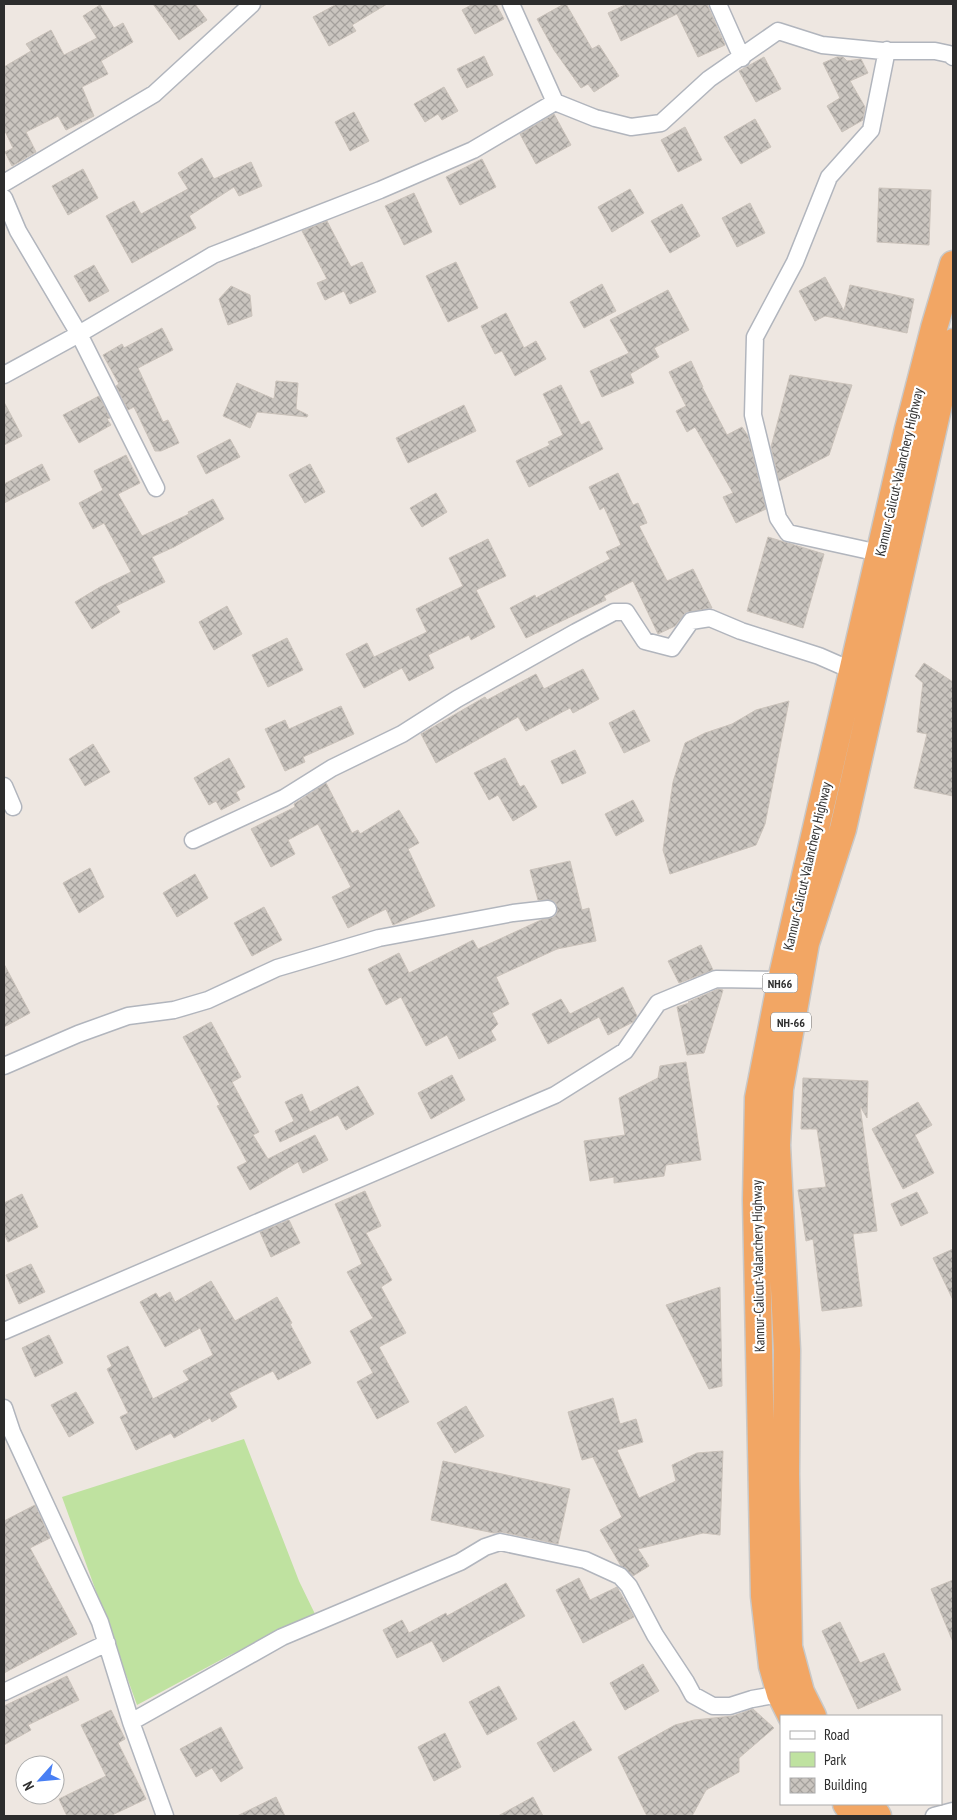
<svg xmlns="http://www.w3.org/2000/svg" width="957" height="1820" font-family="'PT Sans Narrow',sans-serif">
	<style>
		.green { fill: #bfe2a0 }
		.building { fill: url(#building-cross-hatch); stroke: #cac2ba }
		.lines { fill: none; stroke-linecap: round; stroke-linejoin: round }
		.minor-casing { stroke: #b1b5bd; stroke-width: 19 }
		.trunk-casing { stroke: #c8c8c8; stroke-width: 29 }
		.minor { stroke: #fff; stroke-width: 16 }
		.trunk { stroke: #f2a664; stroke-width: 26 }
		.labels { text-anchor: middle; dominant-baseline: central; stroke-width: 4.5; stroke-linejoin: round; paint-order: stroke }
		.shield { fill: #fff; stroke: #6c6c6c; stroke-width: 1 }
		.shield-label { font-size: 12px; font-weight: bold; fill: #2d2d2d }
		.street-label { font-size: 14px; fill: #2d2d2d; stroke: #fff }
	</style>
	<defs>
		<pattern id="building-cross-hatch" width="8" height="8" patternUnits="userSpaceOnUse" patternTransform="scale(1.25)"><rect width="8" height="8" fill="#cac5bf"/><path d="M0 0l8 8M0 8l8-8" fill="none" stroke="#a4a09c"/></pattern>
	</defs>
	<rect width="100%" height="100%" fill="#eee7e1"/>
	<path class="green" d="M244 1439 299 1581 315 1614 228 1656 137 1705 62 1497Z"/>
	<path class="building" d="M153 4H195L207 20 179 40Z
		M337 4H387L352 25 356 31 329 46 313 17Z
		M473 4H496L504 19 475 34 462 10Z
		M564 4H566L592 49 599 45 619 76 594 92 588 84 581 88 554 50 537 19Z
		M627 4H707L725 45 698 57 677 14 621 41 608 13Z
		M100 5 114 28 123 23 133 42 101 61 108 74 82 87 94 116 66 130 58 116 26 132 36 152 12 166 5 152 13 148 4 129V67L31 51 26 44 51 30 64 55 97 38 83 16Z
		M484 56 493 75 467 88 457 69Z
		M764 57 781 89 756 102 739 71Z
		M837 57H843L847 61 861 59 868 73 850 81 865 107 863 120 842 132 827 106 840 98 823 63Z
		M444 87 458 111 442 120 438 114 425 122 414 104Z
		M354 112 369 141 350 151 335 122Z
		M554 114 571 145 536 164 520 134Z
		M755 119 771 147 741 164 724 137Z
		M685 127 702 160 678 172 661 140Z
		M202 158 214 179 251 162 262 186 239 196 234 187 189 216 196 228 132 263 106 216 134 201 141 214 188 189 178 173Z
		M482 159 496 187 460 205 446 177Z
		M83 169 98 198 68 215 52 186Z
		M879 188 931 190 929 245 877 242Z
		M630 189 644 213 612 232 598 207Z
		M414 193 432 232 404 245 385 206Z
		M750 203 765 233 737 247 722 218Z
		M682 204 700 236 670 253 651 221Z
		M327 221 351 267 362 262 376 292 350 304 344 291 325 300 317 283 327 279 302 231Z
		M456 262 478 308 448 322 426 276Z
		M94 265 109 291 89 302 74 276Z
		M825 277 844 311 850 285 914 299 907 333 825 316 815 321 799 291Z
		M602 284 616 311 584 328 570 302Z
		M231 286 250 295 252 316 228 325 219 299Z
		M668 290 689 330 654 348 659 357 630 374 634 383 602 397 590 371 629 353 610 320Z
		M506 313 524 348 536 341 546 359 515 376 502 351 495 354 481 326Z
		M162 328 173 350 138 368 163 422 168 420 179 443 161 451H155L134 407 128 410 116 386 119 384 103 355 122 344 124 348Z
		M691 361 703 387H702L727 435 742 427 748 436 766 509 736 523 723 497 733 493 695 427 687 432 676 411 686 406 669 372Z
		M790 375 852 385 829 455 779 481 771 447Z
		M276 381 298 383 296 409 308 415 307 417 257 412 250 428 223 416 237 383 274 399Z
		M561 385 581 425 589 421 603 449 529 487 516 461 550 445 548 442 563 435 543 394Z
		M99 396 110 418 107 419 111 425 79 443 63 415Z
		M4 402 22 436 4 445Z
		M464 405 476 431 408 463 396 438Z
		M230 439 240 457 206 474 197 456Z
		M126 455 140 483 118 494 142 536 189 514 188 512 213 499 224 519 174 547 152 557 165 582 116 606 120 612 92 629 75 602 100 587 131 572 104 523 93 529 79 503 103 490 94 471Z
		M42 464 50 480 4 503V484Z
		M310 464 325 492 305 503 289 475Z
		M618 473 633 505 638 503 647 523 639 526 667 581 693 569 712 608 686 612 675 626 658 634 633 581 604 596 606 600 526 638 510 608 535 595 536 598 610 559 606 552 621 545 604 507 600 510 589 487Z
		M436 493 447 512 422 527 410 508Z
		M768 537 824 554 803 628 747 611Z
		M488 539 506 576 476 590 495 627 471 640 469 635 428 655 434 668 409 681 402 668 364 688 346 654 367 643 374 657 427 632 416 609 463 586 449 558Z
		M227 606 242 634 214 650 199 622Z
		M287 638 303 670 268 687 252 655Z
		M924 663 953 682V796L914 788 927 734 917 732 923 683 915 676Z
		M583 669 599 699 573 713 570 708 526 731 518 717 436 763 421 734 485 697 487 700 536 674 544 689Z
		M789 701 765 824 756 845 670 874 663 850 673 782 685 743 705 733 732 724 756 710Z
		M341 706 354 734 303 757 305 762 285 771 265 729 285 720 289 729Z
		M634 710 650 741 624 753 609 723Z
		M93 744 110 772 85 786 69 759Z
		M575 750 586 773 562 784 551 761Z
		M229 758 245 787 236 792 240 800 221 810 216 801 209 805 194 778Z
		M505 758 520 787 524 785 537 807 513 821 498 795 489 800 474 773Z
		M326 783 352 833 358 830 360 834 399 810 419 843 408 849 435 906 393 925 386 909 348 928 332 897 351 887 318 824 288 840 295 854 271 867 251 829 295 807 294 804Z
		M633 800 644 821 616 836 605 814Z
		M570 861 582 910 589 908 596 941 557 949 496 977 509 1004 492 1013 498 1024 491 1031 496 1040 459 1059 447 1035 426 1046 401 997 386 1005 368 969 399 953 409 973 473 940 478 949 541 920 554 917 557 913 556 903 552 900H538L530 870Z
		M90 868 104 897 79 913 63 883Z
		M195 874 208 898 177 917 163 893Z
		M264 907 282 940 252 956 234 923Z
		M701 945 713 970 679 983 668 961Z
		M4 964 30 1013 4 1027Z
		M623 987 637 1016 633 1022 608 1035 599 1017 548 1044 532 1014 561 999 570 1014Z
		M718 989 723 990 704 1053 687 1055 677 1007 689 1003 688 1002Z
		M211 1022 241 1077 232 1082 259 1132 253 1135 268 1159 315 1135 328 1160 303 1173 298 1162 250 1190 237 1167 247 1162 217 1106 220 1105 183 1037Z
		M686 1062 701 1160 666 1165 664 1176 614 1183V1177L590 1181 584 1141 625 1135 619 1098 658 1078 660 1066Z
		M452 1075 465 1100 431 1119 418 1093Z
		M803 1078 868 1081 867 1118 860 1106 877 1231 853 1234 862 1306 822 1311 813 1239 806 1241 798 1190 826 1187 817 1129H801Z
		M358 1086 374 1114 346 1130 338 1115 280 1142 275 1131 294 1121 285 1102 302 1094 310 1112Z
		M918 1102 932 1125 915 1135 934 1173 903 1189 872 1129Z
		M365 1191 381 1226 366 1233 392 1280 381 1287 406 1333 379 1347 409 1402 377 1419 357 1382 373 1373 350 1331 373 1318 347 1272 362 1264 335 1204Z
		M917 1192 928 1213 901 1226 891 1204Z
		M22 1194 38 1227 8 1242 4 1233V1203Z
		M289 1220 300 1243 271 1257 260 1232Z
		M953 1249V1300L933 1258Z
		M31 1264 45 1292 19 1304 6 1275Z
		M211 1281 235 1321 277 1297 292 1323 290 1324 311 1363 278 1380 273 1371 229 1393 237 1407 212 1422 210 1418 174 1438 171 1433 136 1450 120 1417 128 1413 107 1369 112 1366 107 1356 128 1346 153 1399 189 1380 183 1371 213 1355 200 1328 165 1347 140 1302 156 1293 159 1298 170 1292 175 1302Z
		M720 1287 722 1386 709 1389 666 1305Z
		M49 1335 63 1363 35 1377 22 1348Z
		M76 1392 94 1423 69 1437 51 1405Z
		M613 1398 620 1424 636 1419 643 1442 617 1450 639 1498 676 1481 672 1465 697 1453 723 1451 720 1535 703 1533 638 1549 649 1566 633 1576 621 1566 600 1530 622 1517 593 1457 582 1460 568 1412Z
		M466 1406 484 1436 455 1453 437 1423Z
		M443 1461 570 1489 558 1544 502 1532 494 1533 431 1520Z
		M35 1505 50 1538 30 1548 77 1634 4 1673V1521Z
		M579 1578 590 1600 617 1587 634 1617 583 1643 556 1590Z
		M953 1580V1642L931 1589Z
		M506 1583 525 1616 443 1662 432 1641 397 1658 383 1630 402 1620 409 1633 446 1613 447 1616Z
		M840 1622 860 1663 884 1653 901 1690 858 1709 822 1631Z
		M643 1664 659 1691 625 1710 610 1683Z
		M67 1676 79 1700 28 1725 31 1730 4 1745V1706Z
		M499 1686 517 1719 487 1735 469 1702Z
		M753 1709 774 1728 739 1758V1772L706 1790 692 1816H647L618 1757 675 1725 694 1720 733 1716Z
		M111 1710 125 1739 118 1743 146 1799 110 1816H67L59 1799 106 1776 81 1725Z
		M574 1721 592 1750 554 1772 537 1743Z
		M221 1727 243 1768 221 1782 212 1768 196 1777 180 1749Z
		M445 1733 461 1767 434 1781 418 1747Z
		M276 1797 285 1816H237Z
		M533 1797 543 1816H498Z"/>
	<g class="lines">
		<g class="minor-casing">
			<path id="minor" d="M511 4 555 102
				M718 4 742 58
				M4 183 154 94 252 4
				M4 198 18 231 79 334 156 488
				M4 375 79 334 213 255 380 190 473 150 555 102 595 118 631 127 661 123 709 79 778 31 822 45 883 51H935L949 54 953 57
				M879 553 788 533 778 518 753 415 755 337 795 262 829 177 871 130 887 50
				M4 786 13 807
				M193 840 284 798 332 768 402 734 457 699 576 632 614 612H626L645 641 672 648 691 621 710 618 741 631 819 656 851 670
				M4 1066 78 1034 128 1016 174 1010 208 1000 277 968 379 938 513 913 548 909
				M4 1331 555 1095 625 1051 658 1003 716 979 781 980
				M4 1408 12 1432 100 1622 131 1722 165 1816
				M4 1692 107 1643
				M131 1722 282 1637 460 1562 485 1547 500 1542 585 1560 620 1576 629 1586 655 1635 686 1682 693 1695 713 1706H730L752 1699 780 1694
				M934 1816 953 1811"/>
		</g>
		<g class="trunk-casing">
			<path id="trunk" d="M791 1716 780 1694 772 1666 764 1596 756 1200 758 1098 781 980 908 429 934 328 953 264
				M813 1716 801 1692 789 1647 786 1474 787 1350 777 1145 780 1089 806 943 843 829 953 342
				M846 1804 854 1816
				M870 1804 878 1816"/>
		</g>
		<use href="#minor" class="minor"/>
		<use href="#trunk" class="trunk"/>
	</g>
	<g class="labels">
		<g class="shield">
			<rect x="762.5" y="973.5" width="35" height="19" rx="4"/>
			<rect x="771" y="1012.5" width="40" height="19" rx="4"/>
		</g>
		<g class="shield-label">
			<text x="780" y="983">NH66</text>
			<text x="791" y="1022">NH-66</text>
		</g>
		<g class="street-label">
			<text transform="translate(899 472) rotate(-77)">Kannur-Calicut-Valanchery Highway</text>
			<text transform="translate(807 866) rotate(-77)">Kannur-Calicut-Valanchery Highway</text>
			<text transform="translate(758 1266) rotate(-91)">Kannur-Calicut-Valanchery Highway</text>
		</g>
	</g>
	<rect width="957" height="1820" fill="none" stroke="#2d2d2d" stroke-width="10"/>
	<rect x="780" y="1715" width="162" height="90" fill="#ffffff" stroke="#ababab"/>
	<rect x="790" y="1731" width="25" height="8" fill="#ffffff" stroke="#ababab"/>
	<text x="824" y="1740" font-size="15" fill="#2d2d2d">Road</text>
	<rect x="790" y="1752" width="25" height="15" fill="#bfe2a0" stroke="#ababab"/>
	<text x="824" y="1765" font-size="15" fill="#2d2d2d">Park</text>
	<rect x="790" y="1778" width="25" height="15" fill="url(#building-cross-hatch)" stroke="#ababab"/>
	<text x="824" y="1790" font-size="15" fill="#2d2d2d">Building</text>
	<g transform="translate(40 1780) rotate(243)"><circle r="24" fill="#ffffff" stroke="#ababab"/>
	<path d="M0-4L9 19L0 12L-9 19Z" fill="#487ff4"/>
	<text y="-8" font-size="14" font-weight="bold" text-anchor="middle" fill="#2d2d2d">N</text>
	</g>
</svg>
